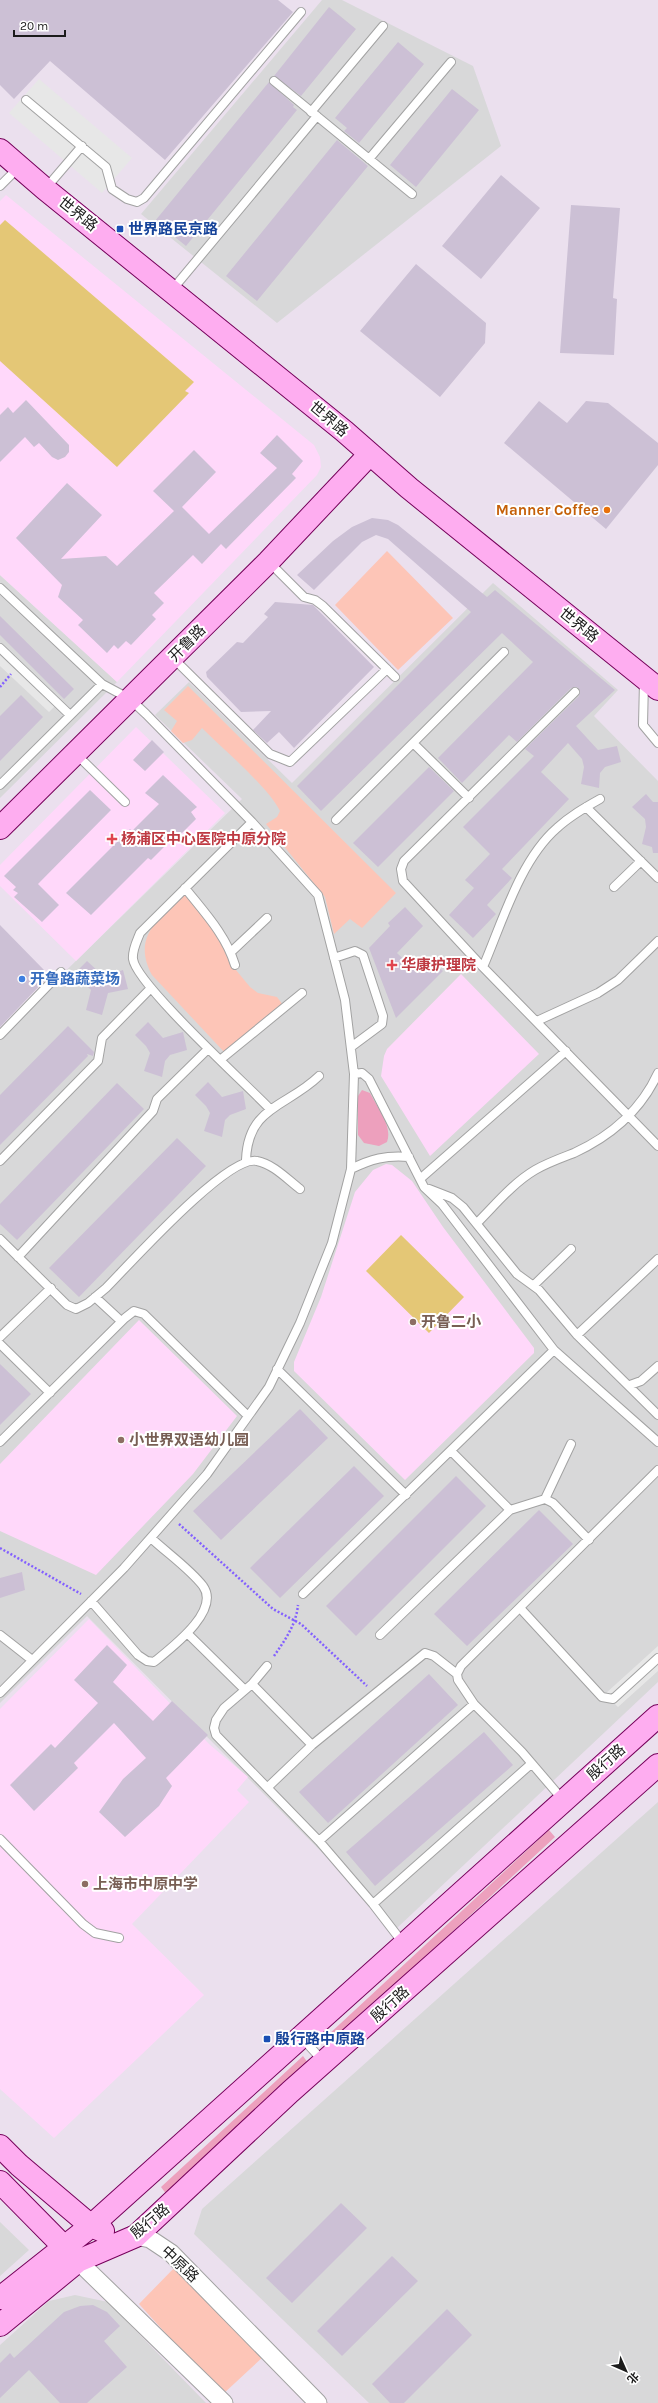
<svg xmlns="http://www.w3.org/2000/svg" width="658" height="2403" font-family="Karla,'Noto Sans SC',sans-serif">
	<style>
		.residential { fill: #d8d8d9 }
		.education { fill: #ffd8fa }
		.grass { fill: #eda0bd }
		.park { fill: #fdc5b7 }
		.pitch { fill: #e4c776 }
		.parking { fill: #e7e7e7 }
		.building { fill: #ccc0d5 }
		.lines { fill: none; stroke-linecap: round; stroke-linejoin: round }
		.lane-casing { stroke: #a2a2a2; stroke-width: 10 }
		.street-casing { stroke: #a2a2a2; stroke-width: 19 }
		.secondary-casing { stroke: #75005a; stroke-width: 24 }
		.path { stroke: #8360ff; stroke-width: 2.5; stroke-dasharray: 2 2; stroke-linecap: butt }
		.lane { stroke: #fff; stroke-width: 8 }
		.street { stroke: #fff; stroke-width: 17 }
		.secondary { stroke: #feadf0; stroke-width: 22 }
		.transit-dot { fill: #1a4fb4; stroke: #fff; stroke-width: 1.5 }
		.food-dot { fill: #e8710a; stroke: #fff; stroke-width: 1.5 }
		.health-dot { fill: #e0444e; stroke: #fff; stroke-width: 1.5 }
		.shop-dot { fill: #3f7fe0; stroke: #fff; stroke-width: 1.5 }
		.education-dot { fill: #8d6e63; stroke: #fff; stroke-width: 1.5 }
		.labels { text-anchor: middle; dominant-baseline: central; stroke-width: 4; stroke-linejoin: round; paint-order: stroke }
		.street-label { font-size: 15px; fill: #1b1b1b; stroke: #fff }
		.transit-label { font-size: 15px; font-weight: bold; fill: #164399; stroke: #fff; text-anchor: start }
		.food-label { font-size: 15px; font-weight: bold; fill: #c56008; stroke: #fff; text-anchor: end }
		.health-label { font-size: 15px; font-weight: bold; fill: #be3a42; stroke: #fff; text-anchor: start }
		.shop-label { font-size: 15px; font-weight: bold; fill: #366cbe; stroke: #fff; text-anchor: start }
		.education-label { font-size: 15px; font-weight: bold; fill: #785e54; stroke: #fff; text-anchor: start }
	</style>
	<rect width="100%" height="100%" fill="#ebe0ee"/>
	<path class="residential" d="M322 0H342L473 66 501 146 277 323 141 214Z
		M0 575 117 682 0 798Z
		M493 583 618 690 594 716 658 781V1682L397 1928 87 1616 0 1703V1035L242 799 155 715 189 682 292 783Z
		M658 1802V2403H369L194 2234 202 2209Z
		M0 2222 29 2250 0 2276Z
		M75 2295 108 2302 206 2403H0V2345L49 2301Z"/>
	<path class="education" d="M6 195 314 445 320 457 321 467 317 475 117 682 0 575V201Z
		M136 727 225 813 76 961 0 886V865Z
		M461 974 539 1054 430 1156 381 1076 384 1056 387 1049Z
		M386 1164 392 1165 412 1181 443 1227 534 1348V1353L405 1480 294 1371V1362L321 1297 355 1192 373 1170Z
		M139 1320 237 1416 193 1474 96 1575 0 1531V1464Z
		M89 1619 209 1744 248 1777 237 1790 249 1802 132 1924 204 1995 54 2138 0 2089V1709Z"/>
	<path class="grass" d="M362 1090 370 1093C377 1107 393 1126 387 1142L379 1146 364 1143 358 1135V1096Z
		M549 1830 555 1837 333 2042 327 2036Z
		M303 2056 308 2063 167 2195 161 2187Z"/>
	<path class="park" d="M387 551 453 618 398 670 335 605Z
		M188 686 396 893 362 928 350 919 334 934 325 897 266 824 277 817 280 811C269 788 222 748 202 728L192 740 183 743 171 731 177 721 164 710Z
		M185 892 225 945 231 964 250 987 258 993 277 997 283 1005 226 1054 152 975C131 936 160 919 185 892Z
		M177 2265 264 2356 222 2395 139 2304Z"/>
	<path class="pitch" d="M5 220 194 382 185 391 189 393 117 467 0 361V225Z
		M401 1235 464 1297 429 1333 366 1271Z"/>
	<path class="parking" d="M39 79 132 158 102 193 9 113Z
		M0 648 58 703 49 712 0 666Z
		M658 1646V1671L618 1707 605 1694Z"/>
	<path class="building" d="M0 0H278L293 12 165 160 50 61 14 99 0 85Z
		M329 7 356 29 301 96 274 76Z
		M398 42 424 64 359 143 344 131 347 128 335 118Z
		M269 82 294 105 293 107 297 110 186 246 155 221Z
		M452 89 479 110 416 187 390 165Z
		M337 140 368 166 257 301 226 276Z
		M501 175 540 208 481 279 442 246Z
		M571 205 620 208 613 298 617 299 614 355 560 353Z
		M416 264 486 323 485 343 440 397 360 331Z
		M26 400 69 445V452L65 457 58 460 52 457 39 443 34 447 25 437 0 462V415L8 407 13 413Z
		M539 401 567 423 586 401 608 403 658 443V465L606 529 504 443Z
		M277 435 303 461 292 474 296 478 226 549 221 544 202 564 193 555 154 593 164 603 152 615 156 619 131 645 126 641 118 649 114 645 107 653 78 625 83 620 58 597 62 585 16 538 67 483 102 515 61 559 106 556 117 566 174 511 153 491 194 450 216 472 182 507 209 534 277 468 260 453Z
		M372 518 388 520 398 525 487 597 495 590 615 690 576 726 598 750 617 746 621 762 605 767 600 773 599 788 581 784 584 767 582 759 568 743 541 772 569 799 502 869 512 878 487 905 496 914 473 938 449 915 474 888 465 880 490 854 463 827 534 756 525 749 579 696 580 691 577 687 571 688 517 742 509 735 462 783 438 758 533 662 502 633 321 811 297 786 471 612 388 539 376 535 362 542 314 590 297 575 333 541 352 527Z
		M275 602 313 605 374 667 294 748 279 732 267 743 253 730 271 711 241 712 207 677 206 672 237 642 243 643 268 617 264 614Z
		M0 616 74 689 64 699 0 635Z
		M21 695 43 717 0 761V716Z
		M152 740 164 752 145 771 133 760Z
		M429 767 454 791 378 867 353 843Z
		M163 775 197 807 191 812 196 819 181 834 179 832 151 860 148 858 91 915 66 893 130 829 132 831 159 804 145 793Z
		M90 790 111 810 38 884 59 905 42 922 14 897 18 893 13 890 16 887 4 876Z
		M646 794 653 802H658V853H653L652 847 642 844 646 827 645 819 632 807Z
		M405 907 423 926 397 953 416 971 430 958 443 971 396 1018 369 948 390 926 388 923Z
		M0 925 44 970V981L0 1027Z
		M87 961 100 973 108 975 123 970 128 989 108 993 102 1015 86 1010 91 990 74 974Z
		M148 1022 163 1038 183 1032 187 1050 170 1055 165 1061 162 1077 144 1071 150 1053 146 1046 135 1035Z
		M68 1026 94 1052 93 1056 87 1054 88 1056 0 1145V1095Z
		M208 1082 222 1097 243 1091 246 1109 230 1115 225 1120 222 1137 204 1131 210 1113 206 1106 195 1095Z
		M117 1083 144 1109 17 1240 0 1224V1204Z
		M177 1138 206 1166 79 1297 49 1268Z
		M0 1364 31 1394 0 1425Z
		M300 1409 328 1438 221 1540 193 1511Z
		M354 1466 384 1496 280 1598 250 1568Z
		M456 1476 486 1506 356 1636 326 1606Z
		M539 1510 573 1544 467 1646 434 1614Z
		M22 1572 25 1590 0 1598V1578Z
		M107 1645 127 1665 113 1682 153 1721 172 1701 208 1735 166 1778 172 1786 159 1806 125 1837 99 1812 123 1779 146 1758 114 1723 74 1763 78 1768 34 1811 10 1785 51 1744 55 1748 98 1703 74 1680Z
		M429 1674 458 1705 328 1823 299 1792Z
		M484 1732 513 1765 375 1886 346 1852Z
		M341 2203 367 2228 292 2303 266 2278Z
		M392 2256 418 2281 342 2356 317 2331Z
		M93 2305 107 2312 120 2326 104 2341 127 2367 87 2403H60L29 2370 0 2398V2363L10 2353 14 2358 64 2312 80 2306Z
		M447 2309 472 2335 404 2403H390L372 2384Z"/>
	<g class="lines">
		<g class="lane-casing">
			<path id="lane" d="M274 81 412 194
				M26 100 106 167 112 189 127 199 137 202 144 198 301 12
				M311 112 383 26
				M369 159 451 62
				M0 186 19 167
				M46 188 82 146
				M172 290 317 116
				M269 562 304 597 315 600 323 606 395 677
				M0 588 102 684 130 699 146 714 252 822 318 895 345 1000 354 1074 351 1169 332 1243 300 1323 269 1387 207 1474 124 1568 0 1693
				M0 648 70 715
				M173 658 270 754 290 762 387 669
				M644 681 643 725 658 743
				M575 692 404 861 401 869 403 881 477 961 658 1146
				M413 743 469 798
				M76 754 125 802
				M0 785 102 684
				M586 807 658 878
				M336 820 504 652
				M252 822 140 933C137 941 132 950 133 959 136 984 247 1085 270 1109
				M614 887 641 861
				M185 888C204 912 226 935 235 965
				M231 952 267 918
				M334 958 355 951 363 955 383 1016 382 1024 351 1047
				M483 967C502 923 520 860 557 828 570 816 584 808 600 799
				M537 1021 598 993 618 980 658 941
				M0 1035 61 972
				M220 1060 302 993
				M354 1074 362 1073 369 1079 424 1187 442 1204 554 1350 658 1442
				M246 1160C248 1106 287 1107 319 1076
				M0 1161 98 1061 102 1038 151 988
				M351 1169C371 1159 386 1155 409 1157
				M420 1179 566 1051
				M429 1189 452 1198 463 1207 517 1274 539 1290 577 1335 658 1415
				M477 1223C495 1205 513 1183 535 1170 547 1163 561 1158 574 1153 611 1136 641 1110 658 1073
				M0 1239 67 1305 76 1309 88 1303 106 1288C129 1265 228 1154 257 1161 273 1164 287 1179 300 1189
				M18 1257 153 1111 157 1099 208 1049
				M534 1285 571 1249
				M95 1297 121 1321
				M577 1335 658 1259
				M0 1337 51 1288
				M0 1344 50 1393
				M277 1369 406 1495
				M630 1385 641 1381 658 1366
				M0 1442 125 1318 134 1311 144 1314 248 1416
				M451 1451 510 1510
				M545 1499 571 1444
				M303 1594 554 1350
				M91 1601 138 1655 147 1661 154 1662C171 1648 221 1611 203 1586 190 1569 167 1553 151 1538
				M520 1608 602 1697 613 1699 658 1658
				M187 1633 245 1690
				M0 1635 32 1660
				M380 1635 510 1510 545 1499 553 1503 589 1540
				M267 1666 252 1684 224 1708 216 1720 214 1728 216 1735 319 1841 373 1904 531 1764
				M252 1684 312 1745
				M268 1787 312 1745 425 1653 434 1656 457 1674
				M563 1800 522 1752 474 1704 458 1680 457 1674 461 1666 658 1470
				M0 1839 83 1924 95 1933 119 1938
				M319 1841 474 1704
				M373 1904 403 1943
				M302 2038 323 2061"/>
		</g>
		<g class="street-casing">
			<path id="street" d="M136 2236 150 2239 171 2253 318 2403
				M78 2261 224 2403"/>
		</g>
		<g class="secondary-casing">
			<path id="secondary" d="M0 150 45 189 344 431 409 488 658 689
				M0 828 268 562 370 454
				M0 2146 19 2165 91 2226 103 2231
				M0 2182 75 2258
				M0 2298 91 2226 658 1716
				M0 2325 78 2261 136 2236 290 2092 658 1765"/>
		</g>
		<path class="path" d="M0 687 11 674
			M179 1524 273 1609 301 1624 367 1686
			M0 1548 81 1594
			M274 1656C285 1640 296 1625 298 1605"/>
		<use href="#lane" class="lane"/>
		<use href="#street" class="street"/>
		<use href="#secondary" class="secondary"/>
	</g>
	<g class="transit-dot">
		<rect x="116" y="225" width="8" height="8" rx="2"/>
		<rect x="263" y="2035" width="8" height="8" rx="2"/>
	</g>
	<circle class="food-dot" cx="607" cy="510" r="4"/>
	<g class="health-dot">
		<path d="M110 833h4v4h4v4h-4v4h-4v-4h-4v-4h4z"/>
		<path d="M390 959h4v4h4v4h-4v4h-4v-4h-4v-4h4z"/>
	</g>
	<circle class="shop-dot" cx="22" cy="979" r="4"/>
	<g class="education-dot">
		<circle cx="413" cy="1322" r="4"/>
		<circle cx="121" cy="1440" r="4"/>
		<circle cx="85" cy="1884" r="4"/>
	</g>
	<g class="labels">
		<g class="street-label">
			<text transform="translate(78 214) rotate(38)">世界路</text>
			<text transform="translate(329 419) rotate(40)">世界路</text>
			<text transform="translate(579 625) rotate(39)">世界路</text>
			<text transform="translate(187 643) rotate(-45)">开鲁路</text>
			<text transform="translate(606 1762) rotate(-42)">殷行路</text>
			<text transform="translate(390 2004) rotate(-42)">殷行路</text>
			<text transform="translate(150 2221) rotate(-40)">殷行路</text>
			<text transform="translate(180 2264) rotate(43)">中原路</text>
		</g>
		<g class="transit-label">
			<text x="128" y="229">世界路民京路</text>
			<text x="275" y="2039">殷行路中原路</text>
		</g>
		<g class="food-label">
			<text x="599" y="510">Manner Coffee</text>
		</g>
		<g class="health-label">
			<text x="121" y="839">杨浦区中心医院中原分院</text>
			<text x="401" y="965">华康护理院</text>
		</g>
		<g class="shop-label">
			<text x="30" y="979">开鲁路蔬菜场</text>
		</g>
		<g class="education-label">
			<text x="421" y="1322">开鲁二小</text>
			<text x="129" y="1440">小世界双语幼儿园</text>
			<text x="93" y="1884">上海市中原中学</text>
		</g>
	</g>
	<g transform="translate(626 2371) rotate(135)" stroke="#ffffff" stroke-width="3" paint-order="stroke">
	<path d="M0-3L7 15L0 10L-7 15Z" fill="#1b1b1b"/>
	<text y="-6" font-size="11" font-weight="bold" text-anchor="middle" fill="#1b1b1b">北</text>
	</g>
	<path d="M14 30v6h51v-6" fill="none" stroke="#1b1b1b" stroke-width="2"/>
	<text x="20" y="30" font-size="12" fill="#1b1b1b" stroke="#ffffff" stroke-width="3" paint-order="stroke">20 m</text>
</svg>
